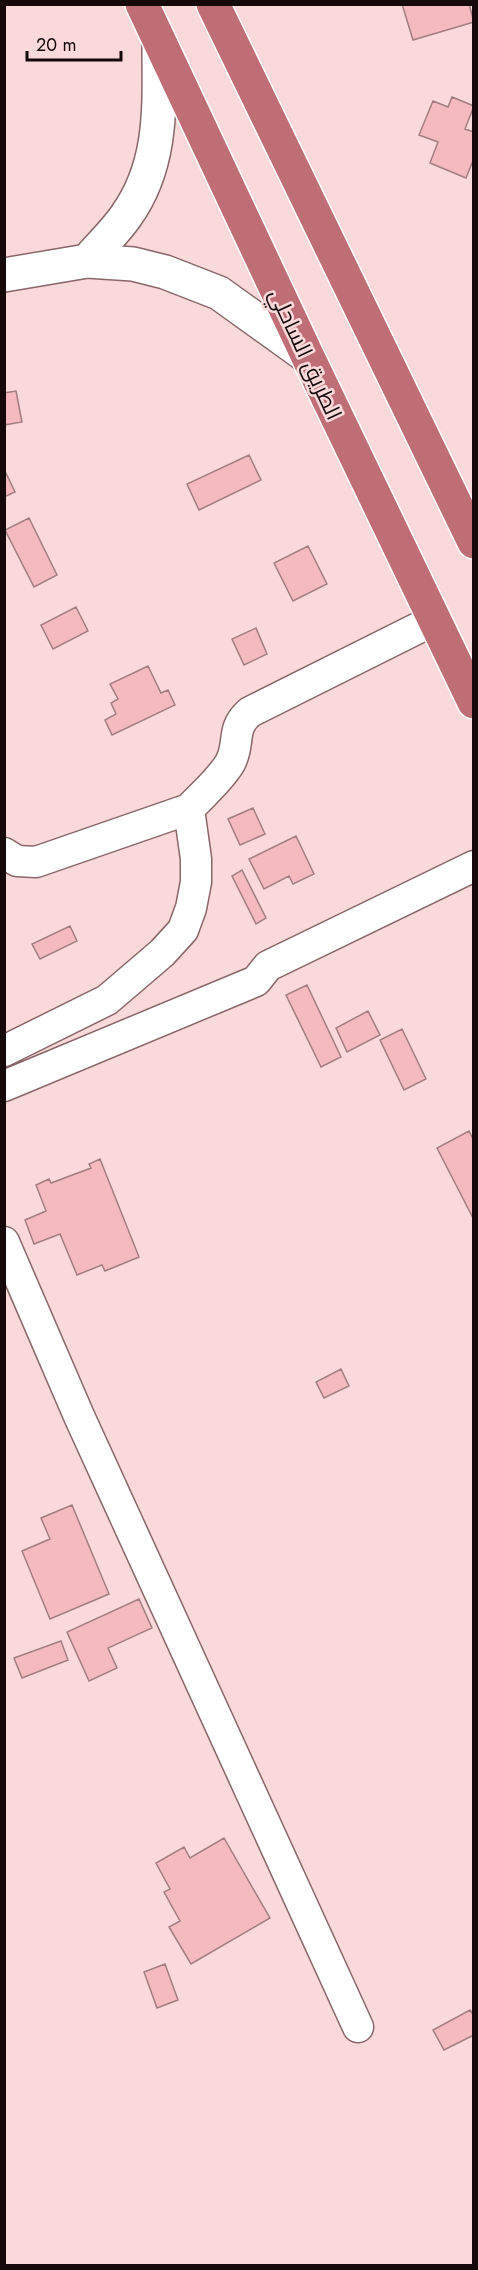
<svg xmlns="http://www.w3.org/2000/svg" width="478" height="2270" font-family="Jost,Cairo,sans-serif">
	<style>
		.building { fill: #f4babd; stroke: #a27e80; stroke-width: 1.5 }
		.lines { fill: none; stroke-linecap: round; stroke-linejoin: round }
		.street-casing { stroke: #896668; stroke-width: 33 }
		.secondary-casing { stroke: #896668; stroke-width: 36 }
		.highway-casing { stroke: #fff; stroke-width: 36 }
		.street { stroke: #fff; stroke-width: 30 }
		.secondary { stroke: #fff; stroke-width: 33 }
		.highway { stroke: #bf6e75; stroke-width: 33 }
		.labels { text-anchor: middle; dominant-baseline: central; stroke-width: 5; stroke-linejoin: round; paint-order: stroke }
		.street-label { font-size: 22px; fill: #16090a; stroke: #fad9db }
	</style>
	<rect width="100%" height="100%" fill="#fad9db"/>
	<path class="building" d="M402 4H469L474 22 413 40Z
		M452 97 474 106 465 129 474 132V158L466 178 430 163 438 142 419 135 433 101 448 107Z
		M16 391 22 422 4 425V393Z
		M249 455 261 480 199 510 187 484Z
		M4 469 15 492 4 497Z
		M29 518 57 575 34 587 5 530Z
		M308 546 327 584 293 601 274 563Z
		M76 607 88 631 53 649 41 625Z
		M256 628 267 654 244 665 232 639Z
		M148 666 161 693 168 690 175 705 112 735 105 720 116 714 111 703 118 699 110 684Z
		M253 808 265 834 240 845 228 819Z
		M296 836 314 874 293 884 289 876 264 889 249 859Z
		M242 870 266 918 256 924 232 876Z
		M70 926 77 941 40 959 32 944Z
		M307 985 341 1057 321 1067 286 995Z
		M368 1011 380 1035 347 1052 336 1028Z
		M402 1029 426 1079 404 1090 380 1040Z
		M469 1131 474 1141V1220L437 1148Z
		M100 1159 139 1257 105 1271 102 1265 77 1275 60 1234 34 1244 25 1220 46 1211 36 1185 49 1179 51 1183 91 1168 89 1164Z
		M341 1369 349 1386 324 1398 316 1382Z
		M72 1505 109 1594 50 1619 22 1551 50 1539 41 1518Z
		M139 1599 152 1628 108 1648 117 1668 89 1681 67 1632Z
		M61 1641 68 1660 22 1678 14 1658Z
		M224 1838 270 1918 191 1964 169 1927 180 1921 164 1892 170 1889 156 1863 184 1847 190 1858Z
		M165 1964 178 2000 157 2008 144 1972Z
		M470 2010 474 2016V2035L444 2050 433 2030Z"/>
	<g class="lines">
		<g class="street-casing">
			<path id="street" d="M4 853 17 861 36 862 189 809
				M4 1051 107 1000 162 953 183 930 191 908 196 882V859L189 809C202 795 220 780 230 763 241 743 230 729 250 712L434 620
				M4 1086 256 981 268 966 474 866
				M4 1242 79 1416 358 2027"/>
		</g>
		<g class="secondary-casing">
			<path id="secondary" d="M87 261C100 246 115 232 126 216 164 163 159 103 159 42
				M4 275 87 261 133 264 165 272 219 293 308 357"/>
		</g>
		<g class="highway-casing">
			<path id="highway" d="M142 4 308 357 474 702
				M213 4 474 542"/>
		</g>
		<use href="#street" class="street"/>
		<use href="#secondary" class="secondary"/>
		<use href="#highway" class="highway"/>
	</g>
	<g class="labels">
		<g class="street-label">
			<text transform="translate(306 354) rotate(65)">الطريق الساحلي</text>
		</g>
	</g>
	<rect width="478" height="2270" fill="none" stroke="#16090a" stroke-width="12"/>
	<path d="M27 51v9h94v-9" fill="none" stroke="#16090a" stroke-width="3"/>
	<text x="36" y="51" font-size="18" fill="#16090a" stroke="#fad9db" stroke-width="4.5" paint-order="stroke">20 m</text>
</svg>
